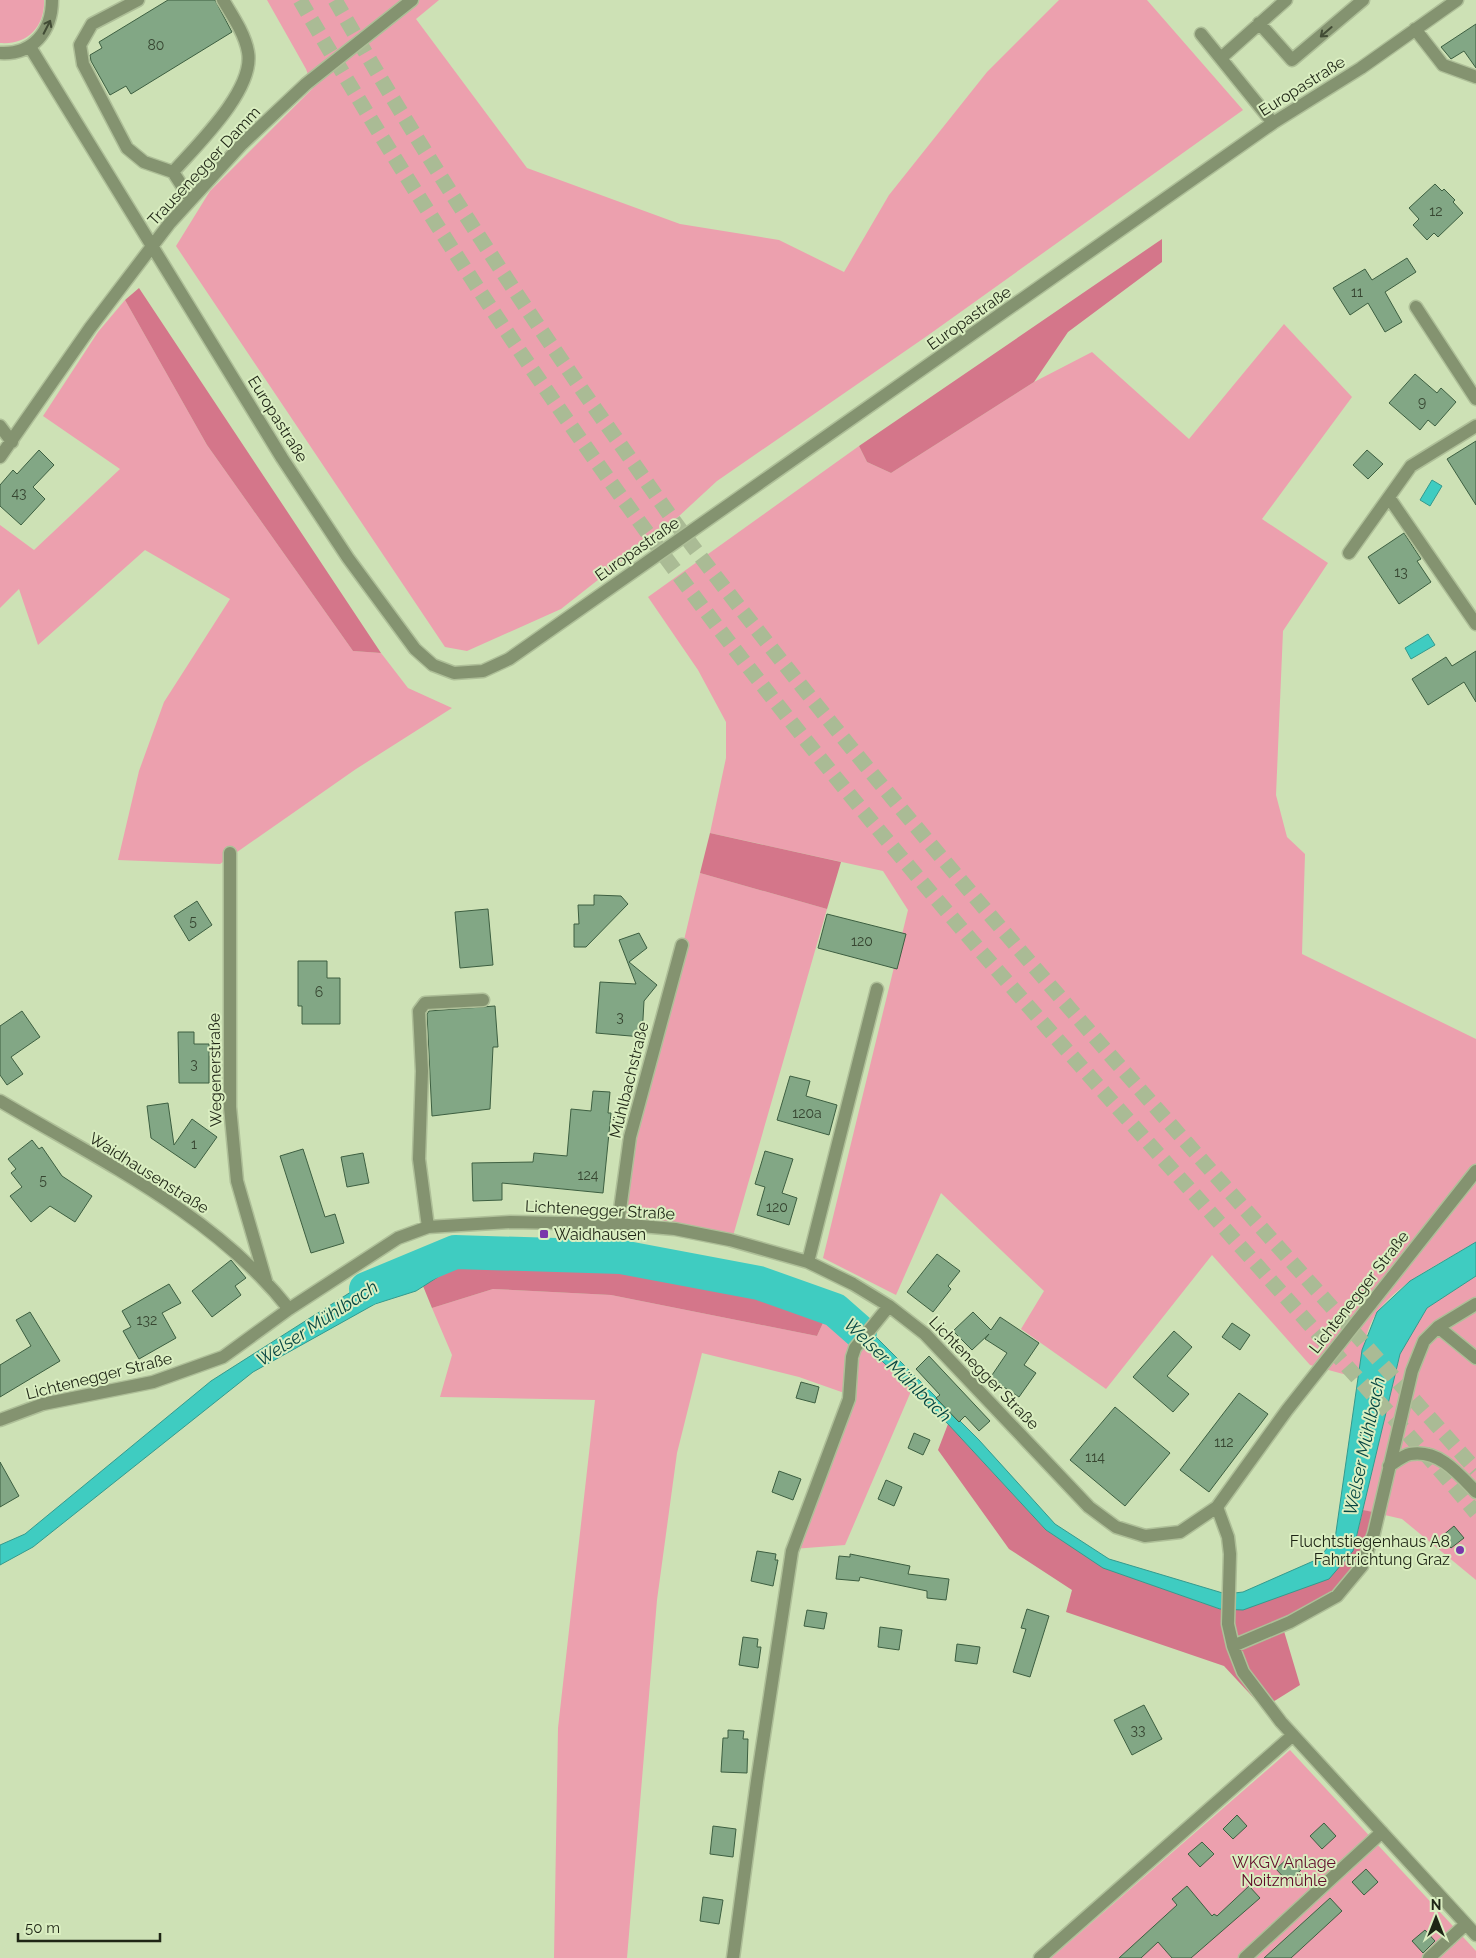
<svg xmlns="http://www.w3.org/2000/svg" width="1476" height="1958" font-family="Raleway,sans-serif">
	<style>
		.green { fill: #eca0ae }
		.forest { fill: #d4768a }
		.water { fill: #3fccc1; stroke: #359a8d }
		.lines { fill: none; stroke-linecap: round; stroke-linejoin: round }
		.river { stroke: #3fccc1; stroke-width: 34 }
		.building { fill: #82a785; stroke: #3d5f41 }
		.highway-tunnel { stroke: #aabb95; stroke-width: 15; stroke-dasharray: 15 8; stroke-linecap: butt }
		.minor-casing { stroke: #aebf98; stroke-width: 15 }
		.minor { stroke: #849370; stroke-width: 12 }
		.oneway { stroke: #424c35 }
		.poi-dot { fill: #7a37ab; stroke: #daeec1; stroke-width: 2 }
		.labels { text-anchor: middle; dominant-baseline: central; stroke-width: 4; stroke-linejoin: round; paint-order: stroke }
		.number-label { font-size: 14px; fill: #374631 }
		.street-label { font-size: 16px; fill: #1e2515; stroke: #daeec1 }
		.poi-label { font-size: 16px; fill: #1e2515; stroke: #daeec1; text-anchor: start }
		.park-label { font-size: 16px; fill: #600928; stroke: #daeec1 }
		.water-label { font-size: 18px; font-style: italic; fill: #064642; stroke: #daeec1 }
	</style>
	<rect width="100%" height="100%" fill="#cde1b5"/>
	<path class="green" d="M0 0H44C45 27 27 45 0 43Z
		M267 0H439L416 19 527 168 680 224 779 240 844 272 889 195 987 72 1059 0H1147L1243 110 927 336 717 481 678 517 561 609 467 651 445 647 176 246 210 191 313 88 306 69Z
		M125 300 207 445 353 651 381 653 408 688 452 708 356 769 220 864 118 860 139 771 164 702 230 599 145 550 38 645 19 589 0 608V525L34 550 120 469 43 416 98 332Z
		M1284 324 1352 397 1262 519 1328 563 1283 631 1276 795 1287 837 1305 854 1302 954 1476 1039V1242C1443 1262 1402 1280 1378 1311 1365 1328 1361 1358 1358 1378L1310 1365 1212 1255 1106 1389 1021 1329 1044 1291 941 1193 896 1295 823 1258 908 910 883 871 710 833 726 758V722L698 670 648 597 859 446 867 462 891 473 1034 382 1092 352 1189 439Z
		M700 873 827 909 733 1236 618 1217Z
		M1476 1276V1580L1402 1519 1363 1510 1400 1354 1427 1308Z
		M493 1289 611 1295 817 1336 827 1314 861 1341 912 1389 845 1545 793 1549 850 1395 799 1377 702 1353 677 1453 657 1600 627 1958H554L558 1728 595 1400 440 1397 452 1355 432 1308Z
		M1290 1750 1476 1951V1958H1051Z"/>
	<path class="forest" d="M1162 239V262L1068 332 1034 382 891 473 867 462 859 446Z
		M139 288 381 653 353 651 207 445 125 300Z
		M710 833 841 862 827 909 700 873Z
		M618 1264 752 1289 827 1314 817 1336 611 1295 493 1289 432 1308 423 1286 455 1266Z
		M948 1424 1046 1530 1104 1568 1220 1609 1353 1551 1363 1510 1373 1512 1368 1549 1347 1582 1281 1621 1300 1685 1263 1708 1224 1666 1066 1612 1072 1590 1009 1549 938 1450Z"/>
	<path class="water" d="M1432 480 1442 486 1430 506 1420 500Z
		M1428 634 1435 645 1411 659 1405 648Z
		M1476 1242V1276L1427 1308 1400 1354 1353 1551 1329 1579 1243 1610 1220 1609 1103 1568 1046 1530 948 1424 861 1341 827 1314 752 1289 618 1264 455 1266 416 1291 375 1304 253 1372 33 1547 0 1565V1545L25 1534 211 1381 354 1290 455 1252 621 1257 759 1283 835 1310 874 1335 979 1440 1055 1524 1109 1559 1226 1594 1243 1592 1318 1559 1335 1539 1362 1350 1377 1312 1410 1281Z"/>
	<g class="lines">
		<path class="river" d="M366 1289 455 1252 621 1257 759 1283 835 1310 860 1332"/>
	</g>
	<path class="building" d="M168 0H215L232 32 131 94 126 86 110 95 91 61 90 55 102 48 99 42Z
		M1476 24V68L1464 51 1451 59 1441 47Z
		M1435 184 1442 191 1444 189 1455 200 1453 202 1463 213 1438 237 1434 233 1427 240 1413 225 1419 219 1409 208Z
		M1407 258 1416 272 1385 292 1402 322 1385 332 1368 303 1350 315 1333 288 1365 269 1372 280Z
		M1415 374 1437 393 1441 388 1456 402 1435 426 1428 420 1420 430 1389 403Z
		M1476 441V505L1447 459Z
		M39 450 54 465 33 487 45 499 21 525 0 506V485L13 470 17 474Z
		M1367 450 1383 464 1368 479 1353 465Z
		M1404 533 1421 559 1417 561 1431 582 1399 604 1368 557Z
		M1476 651V702L1464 682 1428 705 1412 679 1446 657 1452 666Z
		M594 895 621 896 628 904 586 947H574V924H579L578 905H594Z
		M197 901 212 925 189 941 174 916Z
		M488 909 493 965 460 968 455 912Z
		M827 914 906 934 897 969 818 948Z
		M639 933 647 948 629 962 657 985 644 1001 642 1037 596 1033 600 982 636 984 619 940Z
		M298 961H327V978H340V1024H302V1006H298Z
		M495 1006 498 1047H493L490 1109 432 1116 427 1014 429 1011Z
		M22 1011 40 1037 11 1057 23 1074 7 1085 0 1075V1026Z
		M178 1032H194V1044H209V1083H179Z
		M790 1076 810 1081 806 1096 837 1105 829 1135 777 1120Z
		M593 1091 610 1092 608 1113H611L603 1193 502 1183V1200L473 1201 472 1163 533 1162 534 1153 567 1156 571 1109 591 1111Z
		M168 1103 174 1145 192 1119 217 1137 195 1168 151 1138 147 1106Z
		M32 1140 39 1149 42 1147 62 1176 92 1196 75 1222 50 1206 31 1222 10 1196 22 1187 11 1173 16 1169 8 1159Z
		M303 1149 325 1217 335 1214 344 1243 311 1253 280 1156Z
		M765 1151 793 1159 782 1193 797 1198 789 1225 757 1215 765 1187 755 1184Z
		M363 1153 369 1183 347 1187 341 1157Z
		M937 1254 960 1271 948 1286 951 1289 933 1312 907 1292Z
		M231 1260 246 1278 235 1286 241 1295 212 1317 192 1291Z
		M169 1284 181 1303 162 1313 176 1338 139 1359 123 1331 131 1327 122 1311Z
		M30 1312 60 1361 0 1397V1365L31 1346 16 1320Z
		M973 1312 991 1330 1000 1317 1039 1343 1024 1365 1036 1373 1019 1397 990 1378 1007 1353 985 1339 989 1334 972 1350 953 1331Z
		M1232 1323 1250 1335 1240 1350 1222 1337Z
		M1174 1331 1192 1347 1167 1376 1189 1394 1173 1412 1133 1377Z
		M929 1356 990 1421 979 1431 965 1416 959 1422 936 1398 940 1395 916 1369Z
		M801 1382 819 1387 815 1403 796 1398Z
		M1239 1393 1268 1414 1209 1492 1180 1470Z
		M1115 1407 1170 1453 1125 1506 1070 1460Z
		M914 1433 930 1440 923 1455 908 1448Z
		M0 1462 19 1496 0 1507Z
		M779 1471 801 1479 793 1500 772 1492Z
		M886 1480 902 1487 894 1506 878 1499Z
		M1454 1526 1464 1538 1451 1548 1441 1537Z
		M757 1551 776 1554 775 1560H778L773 1586 751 1581Z
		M850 1554 910 1566 908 1574 949 1579 946 1600 927 1598V1591L860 1577 859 1581 836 1579 839 1556 850 1557Z
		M1027 1609 1049 1616 1030 1677 1013 1672 1026 1629 1021 1628Z
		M807 1610 827 1613 824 1629 804 1626Z
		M880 1627 902 1630 899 1650 878 1647Z
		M743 1637 758 1639 757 1647H761L758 1668 739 1665Z
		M957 1644 980 1647 977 1664 955 1661Z
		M1144 1705 1162 1739 1132 1755 1114 1720Z
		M728 1730 744 1731 743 1739H748L747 1773 721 1772 723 1738H728Z
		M1237 1815 1247 1826 1233 1839 1223 1829Z
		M1324 1823 1336 1836 1322 1849 1310 1836Z
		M713 1826 736 1829 733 1857 710 1854Z
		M1202 1842 1214 1854 1200 1867 1188 1854Z
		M1290 1856 1302 1869 1288 1882 1276 1869Z
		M1366 1869 1378 1882 1364 1895 1352 1882Z
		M1187 1886 1212 1916 1214 1914 1217 1916 1249 1886 1260 1898 1191 1958H1172L1158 1942 1141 1958H1119L1177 1905 1172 1899Z
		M703 1897 723 1900 719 1924 700 1921Z
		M1330 1898 1342 1911 1291 1958H1264Z
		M1425 1930 1435 1941 1423 1953 1412 1941Z"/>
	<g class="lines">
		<path class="highway-tunnel" d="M300 0C455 268 630 522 824 763 979 956 1146 1139 1310 1325 1365 1387 1422 1448 1476 1513
			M335 0C420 149 514 294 613 434 640 472 666 511 694 548 938 869 1209 1168 1476 1470"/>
		<g class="minor-casing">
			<path id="minor" d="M138 0 92 24 80 45 83 64 127 148 144 162 173 172 191 200
				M1259 23 1292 60 1363 0
				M1415 29 1443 65 1476 77
				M1201 34 1273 123
				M30 47 282 458 348 558 415 649 433 665 454 673 483 671 509 659 1273 123 1361 68 1457 0
				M0 53C33 55 52 31 52 0
				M1221 58 1286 0
				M173 172C196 146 255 90 248 52 245 34 232 15 223 0
				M1416 307 1476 399
				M0 426 12 442
				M0 457 90 328 169 224 242 144 306 84 412 0
				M1390 499 1476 624
				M1349 553 1411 466 1476 426
				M230 853V1107L237 1181 266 1281
				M0 1101C101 1161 215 1215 289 1309
				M618 1224 630 1137 682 945
				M428 1227 419 1159 422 1071 419 1011 425 1003 483 1000
				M808 1262 877 989
				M1476 1304 1438 1327 1476 1358
				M0 1420 43 1404 153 1382 223 1357 289 1309 398 1238 428 1227 510 1222 618 1224 675 1229 730 1240 808 1262 853 1284 889 1306 925 1334 1089 1507 1116 1527 1145 1536 1180 1532 1217 1507 1287 1410 1476 1171
				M1389 1466C1395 1462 1404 1455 1410 1454 1439 1449 1459 1474 1476 1492
				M1217 1507 1228 1537 1230 1554 1228 1624 1233 1646 1243 1672 1281 1722 1476 1935
				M1233 1646 1290 1622 1337 1596 1362 1566 1374 1533 1412 1371 1424 1341 1438 1327
				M733 1958 757 1781 792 1551 849 1399 852 1357 855 1348 889 1306
				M1040 1958 1293 1735
				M1245 1958 1382 1832
				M1429 1958 1466 1924"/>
		</g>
		<use href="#minor" class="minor"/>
	</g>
	<defs><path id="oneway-shaft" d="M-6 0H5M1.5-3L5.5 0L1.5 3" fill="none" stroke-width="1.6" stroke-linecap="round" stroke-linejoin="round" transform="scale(1.25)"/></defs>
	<g class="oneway">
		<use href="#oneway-shaft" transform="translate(47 27) rotate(-63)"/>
		<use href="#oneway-shaft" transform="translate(1326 32) rotate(139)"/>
	</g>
	<g class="poi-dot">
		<rect x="539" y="1229" width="10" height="10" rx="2.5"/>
		<circle cx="1460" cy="1550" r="5"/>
	</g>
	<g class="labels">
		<g class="number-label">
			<text x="156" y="45">80</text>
			<text x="1436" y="211">12</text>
			<text x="1357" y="292">11</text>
			<text x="1422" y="402">9</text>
			<text x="19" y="493">43</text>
			<text x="1401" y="572">13</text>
			<text x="193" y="921">5</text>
			<text x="862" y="941">120</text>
			<text x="319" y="992">6</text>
			<text x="620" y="1017">3</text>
			<text x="194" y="1064">3</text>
			<text x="807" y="1113">120a</text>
			<text x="194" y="1144">1</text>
			<text x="588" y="1175">124</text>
			<text x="43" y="1180">5</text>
			<text x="777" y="1207">120</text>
			<text x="147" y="1320">132</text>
			<text x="1224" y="1442">112</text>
			<text x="1095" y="1457">114</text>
			<text x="1138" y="1730">33</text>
		</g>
		<g class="street-label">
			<text transform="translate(1302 86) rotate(-32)">Europastraße</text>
			<text transform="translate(204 166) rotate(-47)">Trausenegger Damm</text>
			<text transform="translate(969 318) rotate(-35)">Europastraße</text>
			<text transform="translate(278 419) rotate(58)">Europastraße</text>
			<text transform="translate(637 549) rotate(-35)">Europastraße</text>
			<text transform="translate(215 1070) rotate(-91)">Wegenerstraße</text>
			<text transform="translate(629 1080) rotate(-76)">Mühlbachstraße</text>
			<text transform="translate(149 1173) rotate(32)">Waidhausenstraße</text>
			<text transform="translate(600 1210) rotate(3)">Lichtenegger Straße</text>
			<text transform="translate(1359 1292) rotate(-52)">Lichtenegger Straße</text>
			<text transform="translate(984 1373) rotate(46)">Lichtenegger Straße</text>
			<text transform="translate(99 1376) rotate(-14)">Lichtenegger Straße</text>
		</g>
		<g class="poi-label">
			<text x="554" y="1234">Waidhausen</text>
			<text x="1450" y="1541" text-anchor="end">Fluchtstiegenhaus A8<tspan x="1450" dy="18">Fahrtrichtung Graz</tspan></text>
		</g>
		<g class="park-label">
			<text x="1284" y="1862">WKGV Anlage<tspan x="1284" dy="18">Noitzmühle</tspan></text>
		</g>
		<g class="water-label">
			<text transform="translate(317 1323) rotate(-33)">Welser Mühlbach</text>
			<text transform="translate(898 1370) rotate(44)">Welser Mühlbach</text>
			<text transform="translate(1364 1446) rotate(-78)">Welser Mühlbach</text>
		</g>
	</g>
	<g transform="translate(1436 1918)" stroke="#daeec1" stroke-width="4" paint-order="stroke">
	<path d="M0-4L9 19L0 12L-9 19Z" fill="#1e2515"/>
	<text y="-8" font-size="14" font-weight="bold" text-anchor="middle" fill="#1e2515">N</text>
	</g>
	<path d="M18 1933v8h142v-8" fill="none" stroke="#1e2515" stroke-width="2.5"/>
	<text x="25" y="1933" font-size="15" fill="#1e2515" stroke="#daeec1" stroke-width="4" paint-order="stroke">50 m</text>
</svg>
